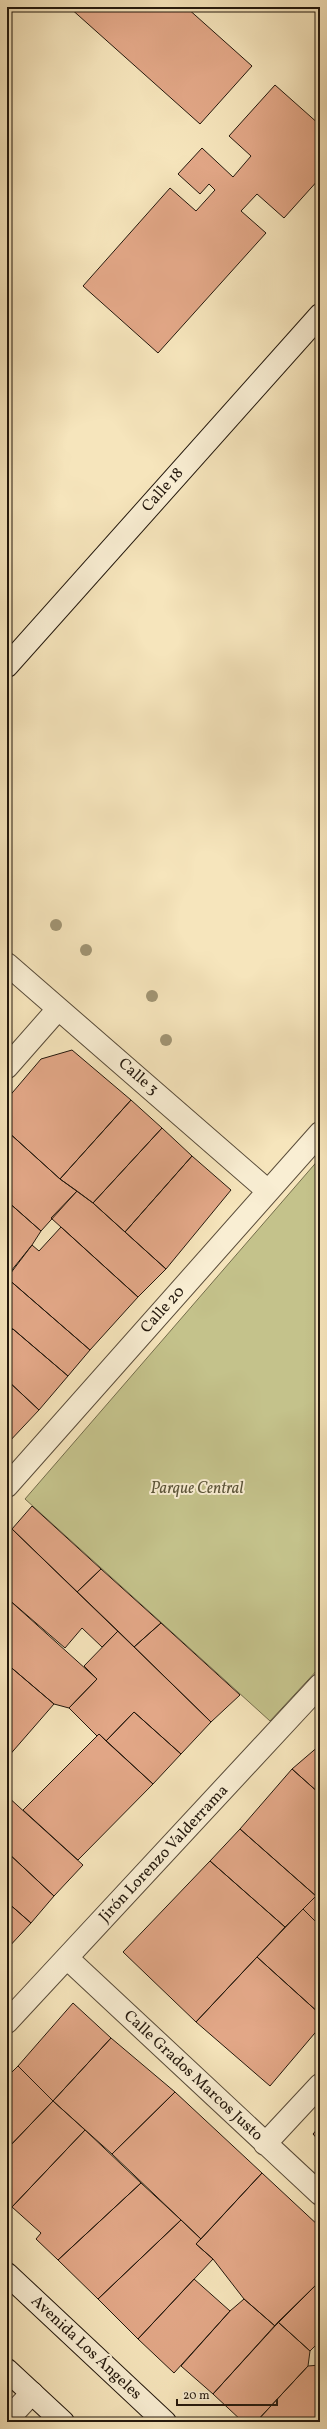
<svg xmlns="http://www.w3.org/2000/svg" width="327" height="2429" font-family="Vollkorn,serif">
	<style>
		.green { fill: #c4c28b; stroke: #746d4c }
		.building { fill: #e2a787; stroke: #23180d }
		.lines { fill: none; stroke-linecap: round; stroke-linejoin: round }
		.street-casing { stroke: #584b39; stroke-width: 24 }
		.secondary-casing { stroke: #23180d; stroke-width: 24 }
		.street { stroke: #f9eed3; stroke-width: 22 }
		.secondary { stroke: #f9eed3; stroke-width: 22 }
		.tree { fill: #a19574 }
		.labels { text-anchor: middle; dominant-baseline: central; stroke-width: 4; stroke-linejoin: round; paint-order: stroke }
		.street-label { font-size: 16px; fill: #23180d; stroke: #f9eed3 }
		.park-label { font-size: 16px; font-style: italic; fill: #5b5439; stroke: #f9eed3 }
	</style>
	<rect width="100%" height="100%" fill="#f6e5bc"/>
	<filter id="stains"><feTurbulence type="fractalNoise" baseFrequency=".005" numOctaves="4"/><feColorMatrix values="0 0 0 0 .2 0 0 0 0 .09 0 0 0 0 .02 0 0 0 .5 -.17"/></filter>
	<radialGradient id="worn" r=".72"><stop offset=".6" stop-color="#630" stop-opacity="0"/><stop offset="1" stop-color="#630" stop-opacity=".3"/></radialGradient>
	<path class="green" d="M320 1158V1667L270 1721 25 1499Z"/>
	<path class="building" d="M69 7H186L252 66 200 124Z
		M275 85 320 125V178L284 218 257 194 241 211 266 233 158 353 83 286 170 188 196 211 215 190 209 184 200 194 178 174 202 148 233 177 251 156 229 136Z
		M72 1050 131 1100 60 1179 7 1131V1099L41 1059Z
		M131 1100 162 1128 93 1203 60 1179Z
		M162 1128 192 1156 125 1232 93 1203Z
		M7 1131 60 1179 77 1191 41 1231 7 1201Z
		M192 1156 231 1190 166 1269 125 1232Z
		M77 1191 93 1203 166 1269 138 1297 51 1218Z
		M7 1201 41 1231 32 1245 7 1276Z
		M61 1227 138 1297 90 1350 7 1278 32 1245 39 1251Z
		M7 1278 90 1350 68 1376 7 1324Z
		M13 1329 68 1376 39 1410 7 1380V1335Z
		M7 1380 39 1410 7 1444Z
		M32 1506 101 1569 77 1592 12 1529Z
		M12 1529 118 1631 102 1647 82 1628 65 1648 7 1598V1535Z
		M101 1569 161 1623 134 1647 77 1592Z
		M7 1598 97 1679 69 1708 54 1704 7 1664Z
		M161 1623 240 1695 211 1722 134 1647Z
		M118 1631 211 1722 181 1754 134 1712 106 1741 99 1734 97 1736 69 1708 97 1679 84 1666Z
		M7 1664 54 1704 7 1758Z
		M134 1712 181 1754 153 1784 106 1741Z
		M99 1734 153 1784 78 1860 23 1810Z
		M320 1745V1794L292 1769Z
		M292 1769 320 1794V1892L316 1896 240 1829Z
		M7 1796 83 1865 54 1896 7 1852Z
		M240 1829 316 1896 285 1927 210 1861Z
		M7 1852 54 1896 31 1923 7 1902Z
		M210 1861 285 1927 196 2022 123 1952Z
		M320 1892V1926L303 1909Z
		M7 1902 31 1923 7 1949Z
		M303 1909 320 1926V2014L257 1957Z
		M257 1957 320 2014V2027L270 2086 196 2022Z
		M73 2003 111 2038 53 2101 18 2066Z
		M111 2038 175 2092 112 2154 53 2101Z
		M18 2066 53 2101 7 2149V2077Z
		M175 2092 262 2173 201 2239 112 2154Z
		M53 2101 85 2130 12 2207 7 2203V2149Z
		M320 2126V2142L313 2134Z
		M85 2130 141 2183 58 2260 36 2239 41 2233 12 2207Z
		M262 2173 320 2227V2281L275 2326 244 2299 213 2259 196 2244Z
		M141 2183 181 2220 98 2299 58 2260Z
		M181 2220 201 2239 196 2244 213 2259 138 2339 98 2299Z
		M194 2279 230 2311 174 2373 138 2339Z
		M320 2281V2341L310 2351 278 2322Z
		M244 2299 275 2326 213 2394 181 2366 230 2311Z
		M278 2322 310 2351 308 2366 256 2422H243L213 2394Z
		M320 2365V2422H256L308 2366Z"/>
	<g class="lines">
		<g class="street-casing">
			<path id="street" d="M7 964 268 1191
				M7 1067 58 1009
				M7 1486 320 1133
				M67 1958 320 2194
				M7 2022 320 1685
				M265 2144 320 2085
				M7 2420 32 2393"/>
		</g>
		<g class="secondary-casing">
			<path id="secondary" d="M7 666 320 315
				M7 2274 165 2422
				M7 2370 63 2422"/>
		</g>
		<use href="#street" class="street"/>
		<use href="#secondary" class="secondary"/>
	</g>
	<g class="tree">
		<circle cx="56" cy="925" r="6"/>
		<circle cx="86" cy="950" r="6"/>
		<circle cx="152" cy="996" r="6"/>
		<circle cx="166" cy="1040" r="6"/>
	</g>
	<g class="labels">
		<g class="street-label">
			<text transform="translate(163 490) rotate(-48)">Calle 18</text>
			<text transform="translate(138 1077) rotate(41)">Calle 3</text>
			<text transform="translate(163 1310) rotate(-48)">Calle 20</text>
			<text transform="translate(164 1854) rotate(-47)">Jirón Lorenzo Valderrama</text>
			<text transform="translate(193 2076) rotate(43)">Calle Grados Marcos Justo</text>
			<text transform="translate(86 2348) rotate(43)">Avenida Los Ángeles</text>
		</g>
		<g class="park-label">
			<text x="197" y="1489">Parque Central</text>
		</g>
	</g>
	<rect width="327" height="2429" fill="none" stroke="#f6e5bc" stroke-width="24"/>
	<rect x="8" y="8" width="311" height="2413" fill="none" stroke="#23180d" stroke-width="2"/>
	<rect x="12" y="12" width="303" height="2405" fill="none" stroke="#23180d"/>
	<path d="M177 2399v6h100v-6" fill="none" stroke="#23180d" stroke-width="2"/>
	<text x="183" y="2399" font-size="12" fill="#23180d" stroke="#f9eed3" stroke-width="3" paint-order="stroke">20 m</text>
	<rect width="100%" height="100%" filter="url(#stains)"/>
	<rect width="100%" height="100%" fill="url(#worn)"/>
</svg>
